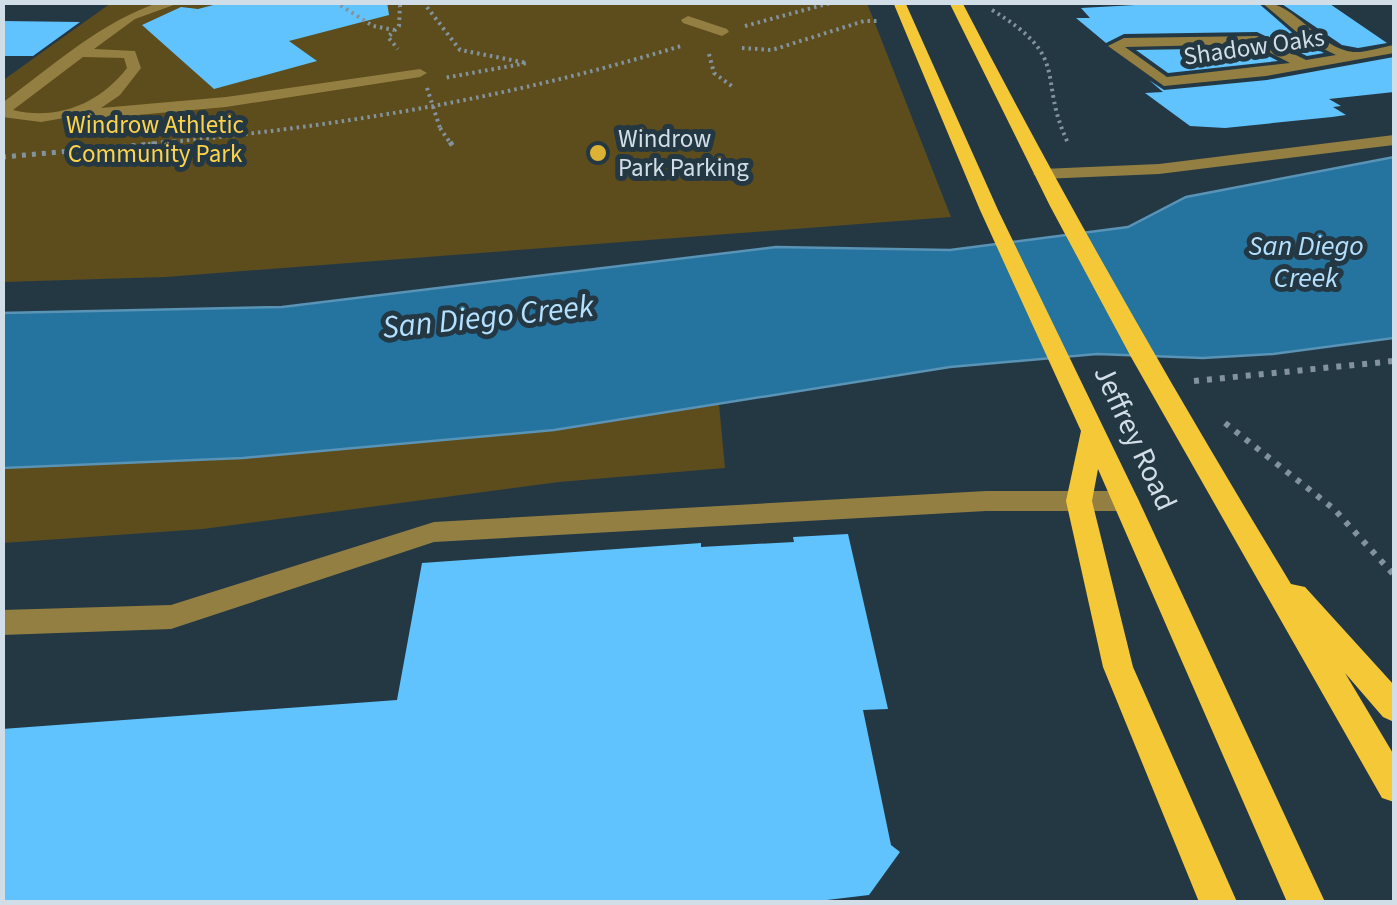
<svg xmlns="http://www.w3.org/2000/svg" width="1397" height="905" font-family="'Source Sans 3',sans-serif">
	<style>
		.green { fill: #5d4c1c }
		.water { fill: #25739f; stroke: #5993b5; stroke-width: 2.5 }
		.building { fill: #60c3fe }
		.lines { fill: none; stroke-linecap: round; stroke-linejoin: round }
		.path-far2 { stroke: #83939d; stroke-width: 4; stroke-dasharray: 2.5 4; stroke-linecap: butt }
		.path-far1 { stroke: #83939d; stroke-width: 5; stroke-dasharray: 4 6; stroke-linecap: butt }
		.path { stroke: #83939d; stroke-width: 6; stroke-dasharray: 5 8; stroke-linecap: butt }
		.minor { fill: #947f43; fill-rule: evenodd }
		.major { fill: #f5c838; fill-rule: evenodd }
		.path-bridge { stroke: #83939d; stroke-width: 4; stroke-dasharray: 2.5 4; stroke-linecap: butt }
		.poi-dot { fill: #dbb233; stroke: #243844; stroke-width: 4 }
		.labels { text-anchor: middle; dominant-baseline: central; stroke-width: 10; stroke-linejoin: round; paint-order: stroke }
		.far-street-label { font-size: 25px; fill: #d2dee7; stroke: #243844 }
		.far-park-label { font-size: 25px; fill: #fed249; stroke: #243844 }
		.far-poi-label { font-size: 25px; fill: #d2dee7; stroke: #243844; text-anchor: start }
		.far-water-label { font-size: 28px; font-style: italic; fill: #b4e1ff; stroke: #243844 }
		.street-label { font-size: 30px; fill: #d2dee7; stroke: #243844 }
		.water-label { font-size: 32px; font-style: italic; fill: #b4e1ff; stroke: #243844 }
	</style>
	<rect width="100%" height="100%" fill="#243844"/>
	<path class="green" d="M111 3H867L951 217 166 277 3 282 2 81Z
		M719 404 725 468 559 482 203 529 3 543 2 468 243 458 554 430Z"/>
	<path class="water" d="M1394 157V338L1273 354 1203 358 1097 354 950 367 554 430 243 458 3 468 2 313 282 307 776 247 950 250 1128 227 1186 197Z"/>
	<path class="building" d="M225 2H387L389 15 289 41 317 61 214 89 142 25 181 7 198 9Z
		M1190 2H1257L1304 43 1324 53 1307 56 1257 32 1124 34 1106 43 1076 18H1090L1081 8Z
		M1279 2H1327L1387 43 1358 48 1342 45Z
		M2 21 80 22 33 56H2Z
		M1253 48 1278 61 1168 73 1136 50Z
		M1394 57V92L1329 99 1341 106 1333 107 1346 115 1332 117 1225 128 1190 126 1145 93 1163 92 1149 80 1164 90 1267 80Z
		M848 534 888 709 863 710 891 845 900 852 869 895 810 902H2V729L397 700 422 563 701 543V547L794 542 793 537Z"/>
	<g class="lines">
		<path class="path-far2" d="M335 2 373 26 394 30
			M393 2 400 6 399 26 388 37 398 49
			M423 2 460 50 527 63 444 78
			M992 10C1073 59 1036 76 1068 143
			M745 26 834 2
			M742 48 772 50 864 21H879
			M709 54 714 73 733 87
			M440 128 451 144
			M148 144C330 128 507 99 681 46"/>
		<path class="path-far1" d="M450 142 454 148
			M2 157 175 142"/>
		<path class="path" d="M1194 381 1394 361
			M1225 423 1334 509 1394 575"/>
		<path class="minor" d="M161 2H182L135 19 94 49 135 51 141 68 120 95 101 108 226 97 420 69 427 73 420 77 226 107 104 118 81 115 41 122 2 117V103C53 66 101 21 161 2ZM83 57 124 58 127 68C100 103 58 121 13 110Z
			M1261 2C1296 2 1317 48 1353 52 1365 53 1382 47 1394 45V53L1266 76 1164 86 1108 46 1124 38 1257 36 1306 60 1336 55 1306 40ZM1254 44 1290 63 1167 77 1125 47Z
			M688 16 727 29 729 32 722 36 683 23 681 20Z
			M1394 135V145L1159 174 1042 179 1033 174 1042 169 1159 164Z
			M986 491H1126L1135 494 1139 501 1135 508 1126 511H986L434 542 171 629 2 635V610L171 605 434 522Z"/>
		<path class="major" d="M893 2H905L998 210 1139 501 1325 902H1287L1098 469 1092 501 1133 667 1237 902H1199L1103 667 1066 501 1081 431 980 210Z
			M949 2H962C1065 201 1175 393 1291 584L1305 587 1394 685V722L1383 717 1345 673 1394 755V802L1382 798 1131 357 1050 206Z"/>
		<path class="path-bridge" d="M427 88 440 128"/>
	</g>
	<circle class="poi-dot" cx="598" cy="153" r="10"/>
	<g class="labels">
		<g class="far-street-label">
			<text transform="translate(1254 47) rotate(-8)">Shadow Oaks</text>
		</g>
		<g class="far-park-label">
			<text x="155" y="125">Windrow Athletic<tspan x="155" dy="29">Community Park</tspan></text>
		</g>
		<g class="far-poi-label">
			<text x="618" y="139">Windrow<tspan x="618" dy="29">Park Parking</tspan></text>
		</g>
		<g class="far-water-label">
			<text x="1306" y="246">San Diego<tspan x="1306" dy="32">Creek</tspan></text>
		</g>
		<g class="street-label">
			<text transform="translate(1135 438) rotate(65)">Jeffrey Road</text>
		</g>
		<g class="water-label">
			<text transform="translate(488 317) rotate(-6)">San Diego Creek</text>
		</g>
	</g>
	<rect width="1397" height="905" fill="none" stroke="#d2dee7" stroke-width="10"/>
</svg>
